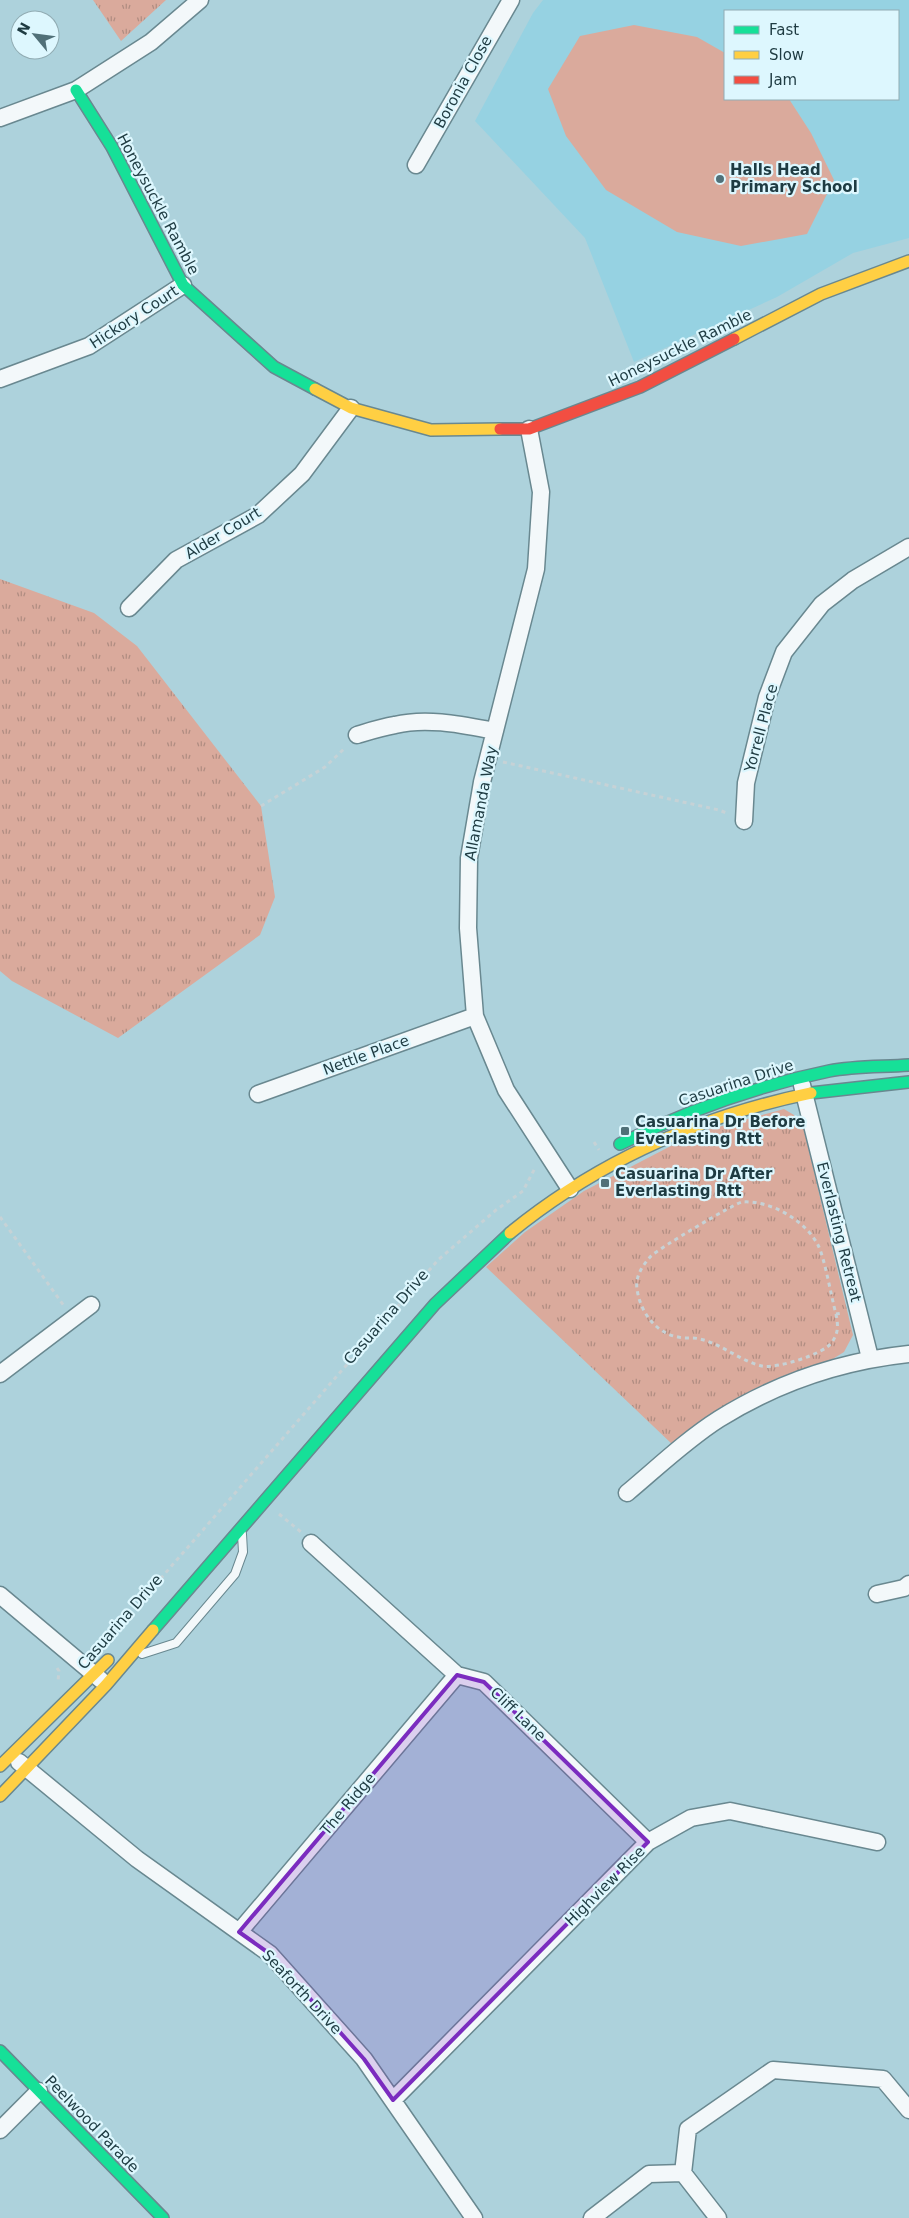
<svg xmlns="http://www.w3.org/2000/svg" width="909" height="2218" font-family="'DejaVu Sans',sans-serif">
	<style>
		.built { fill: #96d2e2; fill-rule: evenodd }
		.grass { fill: #daaa9c }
		.park { fill: url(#park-tufts) }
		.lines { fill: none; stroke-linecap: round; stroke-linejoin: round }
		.lane-casing { stroke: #698890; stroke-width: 10 }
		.street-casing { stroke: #698890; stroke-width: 19 }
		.fast-casing { stroke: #698890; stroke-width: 14 }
		.slow-casing { stroke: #698890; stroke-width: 14 }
		.jam-casing { stroke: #698890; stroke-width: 14 }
		.path { stroke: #c6d2d6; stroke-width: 3; stroke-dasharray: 4 4; stroke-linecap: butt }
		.lane { stroke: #f3f8fa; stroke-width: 8 }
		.street { stroke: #f3f8fa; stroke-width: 16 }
		.fast { stroke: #16e098; stroke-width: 11 }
		.slow { stroke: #ffcf43; stroke-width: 11 }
		.jam { stroke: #f24e42; stroke-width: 11 }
		.marked { fill: #7b2cbf; fill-opacity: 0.2; stroke: #7b2cbf; stroke-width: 4; stroke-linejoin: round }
		.poi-dot { fill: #507078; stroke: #ddf7fe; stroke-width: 2 }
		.labels { text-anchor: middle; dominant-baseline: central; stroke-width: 4.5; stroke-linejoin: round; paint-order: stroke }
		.street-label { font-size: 15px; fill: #1e3b42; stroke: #ddf7fe }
		.poi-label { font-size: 15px; font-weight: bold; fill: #1e3b42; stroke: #ddf7fe; text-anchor: start }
	</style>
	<defs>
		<pattern id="park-tufts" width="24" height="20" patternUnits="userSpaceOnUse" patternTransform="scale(1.25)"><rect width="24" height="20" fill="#daaa9c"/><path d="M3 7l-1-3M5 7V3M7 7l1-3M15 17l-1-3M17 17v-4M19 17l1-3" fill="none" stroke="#b08c81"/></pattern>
	</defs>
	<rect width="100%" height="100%" fill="#add2dc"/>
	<path class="built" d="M543 0H909V238L853 253 777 297 634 362 585 238 475 121 533 13ZM725 11H898V99H725Z"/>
	<path class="grass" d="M634 25 697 37 725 53V99H789L811 133 834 180 807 234 741 246 677 232 606 190 566 136 548 89 580 36Z"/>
	<path class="park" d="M93 0H166L121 41Z
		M0 579 94 613 137 646 261 806 275 897 260 935 118 1038 12 981 0 971Z
		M784 1109 794 1115 803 1126 853 1335 844 1352 823 1365 780 1377 721 1408 673 1445 486 1267 525 1232 584 1191 696 1133Z"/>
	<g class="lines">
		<g class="lane-casing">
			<path id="lane" d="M142 1654 176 1643 235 1574 243 1552 242 1534"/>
		</g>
		<g class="street-casing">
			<path id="street" d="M0 118 76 90 151 42 200 0
				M416 165 511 0
				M0 379 89 346 183 285
				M529 429 541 492 536 569 482 782 469 858 468 928 475 1016 506 1090 570 1189
				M129 608 176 560 258 515 302 474 351 408
				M357 735C370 731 382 727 395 725 427 717 463 725 495 731
				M744 821 746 783 767 697 784 652 822 604 853 580 909 547
				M802 1085 870 1358
				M258 1094 475 1016
				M0 1374 91 1305
				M627 1493C657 1468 686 1440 719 1419 777 1383 842 1361 909 1354
				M311 1543 457 1675 484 1682 648 1842
				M877 1594 904 1588 909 1584
				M0 1595 101 1680
				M19 1762 137 1859 270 1954 364 2059 474 2218
				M239 1932 457 1675
				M393 2100 648 1842 691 1818 730 1811 877 1842
				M0 2130 39 2091
				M683 2173 688 2129 773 2070 883 2079 909 2110
				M592 2218 649 2174 683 2173 718 2218"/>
		</g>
		<g class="fast-casing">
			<path id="fast" d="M76 90 112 147 183 285 274 367 315 389
				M811 1093 909 1082
				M620 1144C686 1111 756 1086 829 1071 855 1066 883 1067 909 1065
				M153 1630 435 1304 510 1233
				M0 2051 163 2218"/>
		</g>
		<g class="slow-casing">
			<path id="slow" d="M734 339 821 294 909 261
				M315 389 351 408 431 430 500 429
				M510 1233C597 1162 701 1116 811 1093
				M0 1766 108 1660
				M0 1796 106 1685 153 1630"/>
		</g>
		<g class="jam-casing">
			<path id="jam" d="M500 429H529L640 387 734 339"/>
		</g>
		<path class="path" d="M503 762 719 810 729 814
			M261 806 325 767 346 747
			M594 1142 599 1150
			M0 1217 64 1306
			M836 1314C838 1325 839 1332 832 1342 825 1354 776 1369 762 1366 740 1361 722 1344 700 1339 693 1337 685 1339 678 1337 655 1333 640 1311 637 1289 635 1276 643 1265 651 1256 658 1249 735 1203 742 1202 770 1200 805 1220 818 1245 825 1259 831 1296 836 1314L843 1313
			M279 1514 301 1532
			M108 1639 438 1260 496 1210 523 1191 535 1168
			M57 1668 59 1671 58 1681"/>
		<use href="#lane" class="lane"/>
		<use href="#street" class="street"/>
		<use href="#fast" class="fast"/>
		<use href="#slow" class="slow"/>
		<use href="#jam" class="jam"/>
	</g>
	<path class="marked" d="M457 1675 484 1682 648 1842 393 2100 364 2059 270 1954 239 1932Z"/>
	<g class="poi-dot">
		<circle cx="720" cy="179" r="5"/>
		<rect x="620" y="1126" width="10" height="10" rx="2.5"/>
		<rect x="600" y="1178" width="10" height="10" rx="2.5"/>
	</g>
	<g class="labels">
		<g class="street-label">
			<text transform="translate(463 82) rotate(-61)">Boronia Close</text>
			<text transform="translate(158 204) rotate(62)">Honeysuckle Ramble</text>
			<text transform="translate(134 317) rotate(-33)">Hickory Court</text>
			<text transform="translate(680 348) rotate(-26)">Honeysuckle Ramble</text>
			<text transform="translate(223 533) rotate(-31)">Alder Court</text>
			<text transform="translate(761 728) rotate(-75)">Yorrell Place</text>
			<text transform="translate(481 803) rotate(-79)">Allamanda Way</text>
			<text transform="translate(366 1055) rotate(-20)">Nettle Place</text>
			<text transform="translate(736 1083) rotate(-18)">Casuarina Drive</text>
			<text transform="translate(839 1232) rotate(76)">Everlasting Retreat</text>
			<text transform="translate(386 1317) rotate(-49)">Casuarina Drive</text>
			<text transform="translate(120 1622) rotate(-49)">Casuarina Drive</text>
			<text transform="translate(518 1714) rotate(44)">Cliff Lane</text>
			<text transform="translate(348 1804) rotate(-50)">The Ridge</text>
			<text transform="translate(605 1886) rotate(-45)">Highview Rise</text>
			<text transform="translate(302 1992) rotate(47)">Seaforth Drive</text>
			<text transform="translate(92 2124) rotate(46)">Peelwood Parade</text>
		</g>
		<g class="poi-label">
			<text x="730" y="170">Halls Head<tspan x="730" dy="17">Primary School</tspan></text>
			<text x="635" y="1122">Casuarina Dr Before<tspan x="635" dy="17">Everlasting Rtt</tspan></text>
			<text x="615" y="1174">Casuarina Dr After<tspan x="615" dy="17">Everlasting Rtt</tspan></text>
		</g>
	</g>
	<rect x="724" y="10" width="175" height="90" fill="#ddf7fe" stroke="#91acb3"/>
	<rect x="734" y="26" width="25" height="8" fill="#16e098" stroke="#91acb3"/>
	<text x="769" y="35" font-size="15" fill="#1e3b42">Fast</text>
	<rect x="734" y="51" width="25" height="8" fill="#ffcf43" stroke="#91acb3"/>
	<text x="769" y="60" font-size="15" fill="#1e3b42">Slow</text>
	<rect x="734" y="76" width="25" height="8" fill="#f24e42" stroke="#91acb3"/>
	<text x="769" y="85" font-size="15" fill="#1e3b42">Jam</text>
	<g transform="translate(35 35) rotate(299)"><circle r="24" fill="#ddf7fe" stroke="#91acb3"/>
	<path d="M0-4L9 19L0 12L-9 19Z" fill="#507078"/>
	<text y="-8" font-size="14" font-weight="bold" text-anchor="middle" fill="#1e3b42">N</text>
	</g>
</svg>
